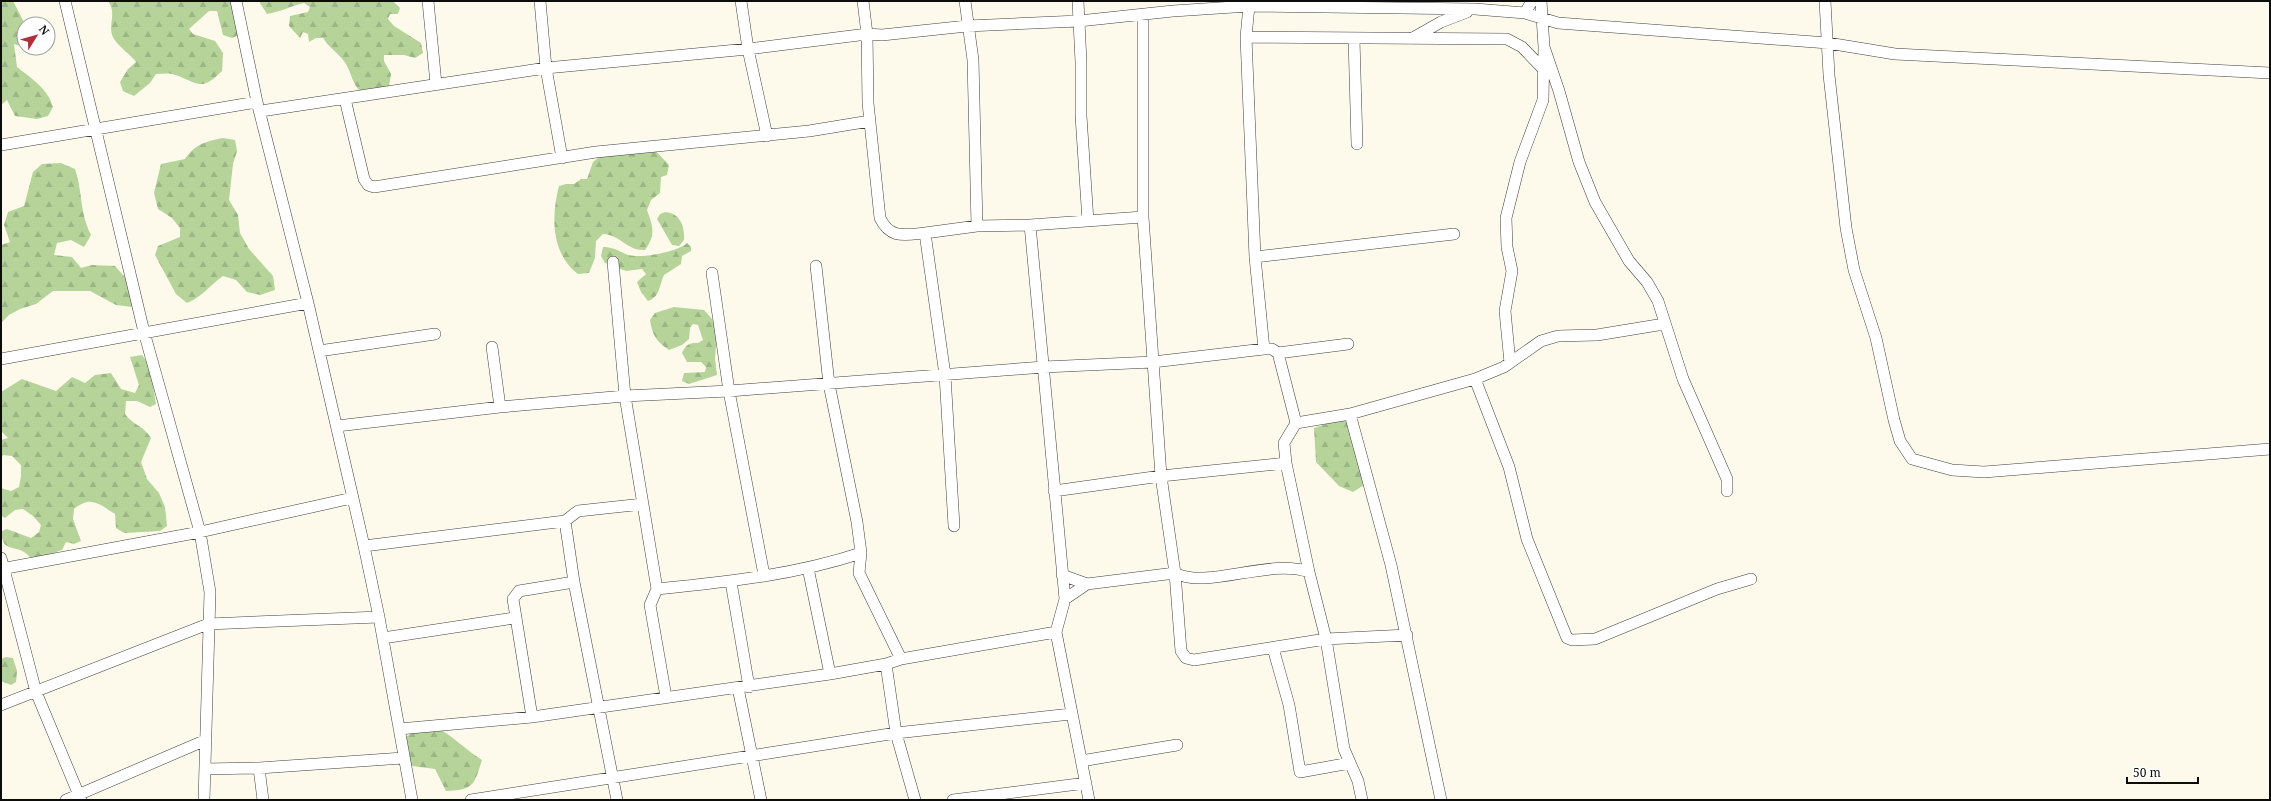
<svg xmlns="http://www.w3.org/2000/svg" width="2271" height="801" font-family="'Noto Serif',serif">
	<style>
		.forest { fill: url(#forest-firs) }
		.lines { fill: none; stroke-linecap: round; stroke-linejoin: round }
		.minor-casing { stroke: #3f3f3f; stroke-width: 12 }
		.minor { stroke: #fff; stroke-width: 11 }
	</style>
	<defs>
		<pattern id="forest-firs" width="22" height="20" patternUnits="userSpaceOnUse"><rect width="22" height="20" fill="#b6d49a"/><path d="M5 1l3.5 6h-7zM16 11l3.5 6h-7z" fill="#9bb584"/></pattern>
	</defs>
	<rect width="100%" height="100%" fill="#fdfaec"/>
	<path class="forest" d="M1 1H13L25 24 24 47 14 44 17 67C31 78 48 89 53 107L48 116 37 119 15 116 7 100 1 105Z
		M108 1H234L241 34 232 38 223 35 217 11H209L189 29 193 34 215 41 223 53 222 71C199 94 197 81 172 74 167 73 161 74 156 74L150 83 134 96 123 91 120 82 128 69 136 62C130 54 120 48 114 39 106 26 118 15 108 1Z
		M260 1H393L400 8 398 14H390L388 19 394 26 421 43 423 53 415 58 404 55H384V61L391 74 389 86 361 92C352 83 352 75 346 64 340 54 329 48 323 38H316L309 42 308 34 303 32 300 38 289 26 290 16 308 12 310 7 304 3C291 6 280 12 267 14L260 3Z
		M223 138 235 140 237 151 233 164 229 200 238 215 240 233 249 249 273 276 275 290 260 295 247 292 236 280 223 276C210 285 202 297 187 303L176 294 155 255 158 246 180 237V228L172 218 158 209 154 193 161 164 185 159C195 144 207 141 223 138Z
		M649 144 669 165 667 175 661 177 660 193 651 200 647 210C653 227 656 234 645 250 627 251 621 235 603 234L596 241 595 258 589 273 578 274C551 254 551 216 559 186L566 184H574L581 179H587L593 162 607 150Z
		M61 163 75 169C83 193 79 210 91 235L84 247 71 240 57 243 54 255 72 257 81 268 92 265 115 266 131 284 132 307 116 305 90 291H53L36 304 20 309 9 315 1 323V245L10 242 4 225 8 212 24 206 33 172 42 164Z
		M665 212C680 213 685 226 684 240L679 246 672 245 657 219 660 214Z
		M687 243 691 247V251L682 256 681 264 664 275C659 286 660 297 648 301L641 292 637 282 646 274 642 269 626 271 605 263 601 256 603 247C616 246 623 256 636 256 648 257 679 251 687 243Z
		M674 307 704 310 712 319 717 333 715 359 717 375 689 384 682 381 684 373 705 372 706 367 701 362H687L682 353C686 344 689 343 698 343L703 340 698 325 693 324 690 328 689 339 682 345 669 350C657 342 652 335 650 320L655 313Z
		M142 355 150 366 156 404 150 407 137 401H126L125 414C135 427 142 424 151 438L141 462 147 479 159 493 165 507 167 526 160 531 124 533 116 528 115 514C99 504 91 495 74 509L73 519 81 541 74 544 66 542 62 550C48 554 49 561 34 561 31 559 28 554 24 552 14 546 0 551 2 531L7 529 31 538 39 532 41 525 33 516 23 509 15 510 5 518 1 516V488L11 491 19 487 21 476V465L12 456 3 455 1 459V440L8 438 1 431V392L22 379 56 391 72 377 85 383 95 375 111 373 121 389 135 393 139 385 130 357Z
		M1351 418 1369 482 1353 492 1339 486 1316 462 1314 428 1338 420Z
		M6 657 13 658 17 671 16 682 11 685 1 681V659Z
		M436 727C453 736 466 750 482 760 474 785 474 790 446 791L435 769 412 766 405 750 406 737 419 729Z"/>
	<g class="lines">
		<g class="minor-casing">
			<path id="minor" d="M65 1 144 332 200 532 210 592 204 800
				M236 1 257 102 308 303 364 546 379 617 412 800
				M428 1 436 84
				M540 1 546 68 562 158
				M741 1 748 49 767 136
				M863 1 867 34 868 103 880 218C890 239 904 235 925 233
				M965 1 973 60 977 226
				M1078 1 1081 62V116L1088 221
				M1825 1 1829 75 1846 228 1854 270 1876 338 1894 420 1900 441 1912 459 1952 470 1984 472 2270 449
				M1249 6 1246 37 1255 257 1264 349
				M1525 13 1558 23 1828 43 1895 54 2270 73
				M1143 15V217L1161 476 1175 573 1181 651 1186 658 1194 660 1326 639 1407 635
				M1246 37 1507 39 1522 47 1546 72
				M1354 39 1357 144
				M1411 39 1441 22 1467 12
				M1544 47 1559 91 1579 162 1595 202 1629 261 1647 282 1658 301 1683 379 1727 479V491
				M345 99 364 179 368 185 374 187 596 152 809 131 870 121
				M261 111 546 68 748 49 867 34 882 35 967 26 1079 21 1173 11 1249 6 1475 9 1525 13 1532 1
				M1 145 257 102
				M1030 225 1065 599 1056 632 1089 800
				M1255 257 1454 234
				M613 262 625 396 657 589
				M816 266 829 384 857 522 861 553 859 573 901 659
				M712 273 729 391 764 575
				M492 347 500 407
				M319 351 435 334
				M1278 353 1348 344
				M1 359 308 303
				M1510 363 1505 311 1512 271 1507 247 1506 218 1520 162 1543 100 1544 47 1541 1
				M1475 379 1509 467 1527 539 1567 638 1572 640 1595 639 1717 589 1751 579
				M1350 414 1391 565 1441 800
				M337 426 500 407 625 396 729 391 1044 367 1153 362 1264 349H1272L1278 353 1296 423
				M1054 491 1161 476 1286 463
				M565 521 574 582 617 800
				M954 526 945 375 925 233 977 226 1030 225 1143 217
				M364 546 565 521 578 511 643 504
				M1 558 36 692 81 800
				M808 568 830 674
				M1 569 200 532 352 498
				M1062 575 1087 584
				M731 582 749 687
				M1065 599 1087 584 1175 573C1207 590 1268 558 1309 572
				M383 638 514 618
				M1273 648 1289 705 1300 772 1350 763
				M886 664 896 733 915 800
				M738 688 761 800
				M666 697 650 605 657 589C726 582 795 575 861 553
				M1 705 208 624 379 617
				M532 717 513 599 519 591 574 582
				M399 729 532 717 830 674 886 664 901 659 1056 632
				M1081 761 1177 745
				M259 768 263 800
				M205 769 259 768 403 758
				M66 800 206 740
				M471 800 896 733 1071 714
				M953 800 1086 783
				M1362 800 1358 781 1344 749 1326 639 1309 572 1286 463 1284 443 1296 423 1350 414 1475 379 1504 367 1541 341 1558 336 1597 335 1664 324"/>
		</g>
		<use href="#minor" class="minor"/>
	</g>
	<rect width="2271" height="801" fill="none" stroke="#0c0c0c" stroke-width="4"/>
	<g transform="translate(36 36) rotate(53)"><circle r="19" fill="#ffffff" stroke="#9e9e9e"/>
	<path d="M0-3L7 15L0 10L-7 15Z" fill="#b0303a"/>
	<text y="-6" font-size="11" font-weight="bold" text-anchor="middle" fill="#0c0c0c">N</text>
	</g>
	<path d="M2127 777v6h71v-6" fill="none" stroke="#0c0c0c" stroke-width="2"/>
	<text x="2133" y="777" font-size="12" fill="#0c0c0c" stroke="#ffffff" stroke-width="3" paint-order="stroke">50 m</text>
</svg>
